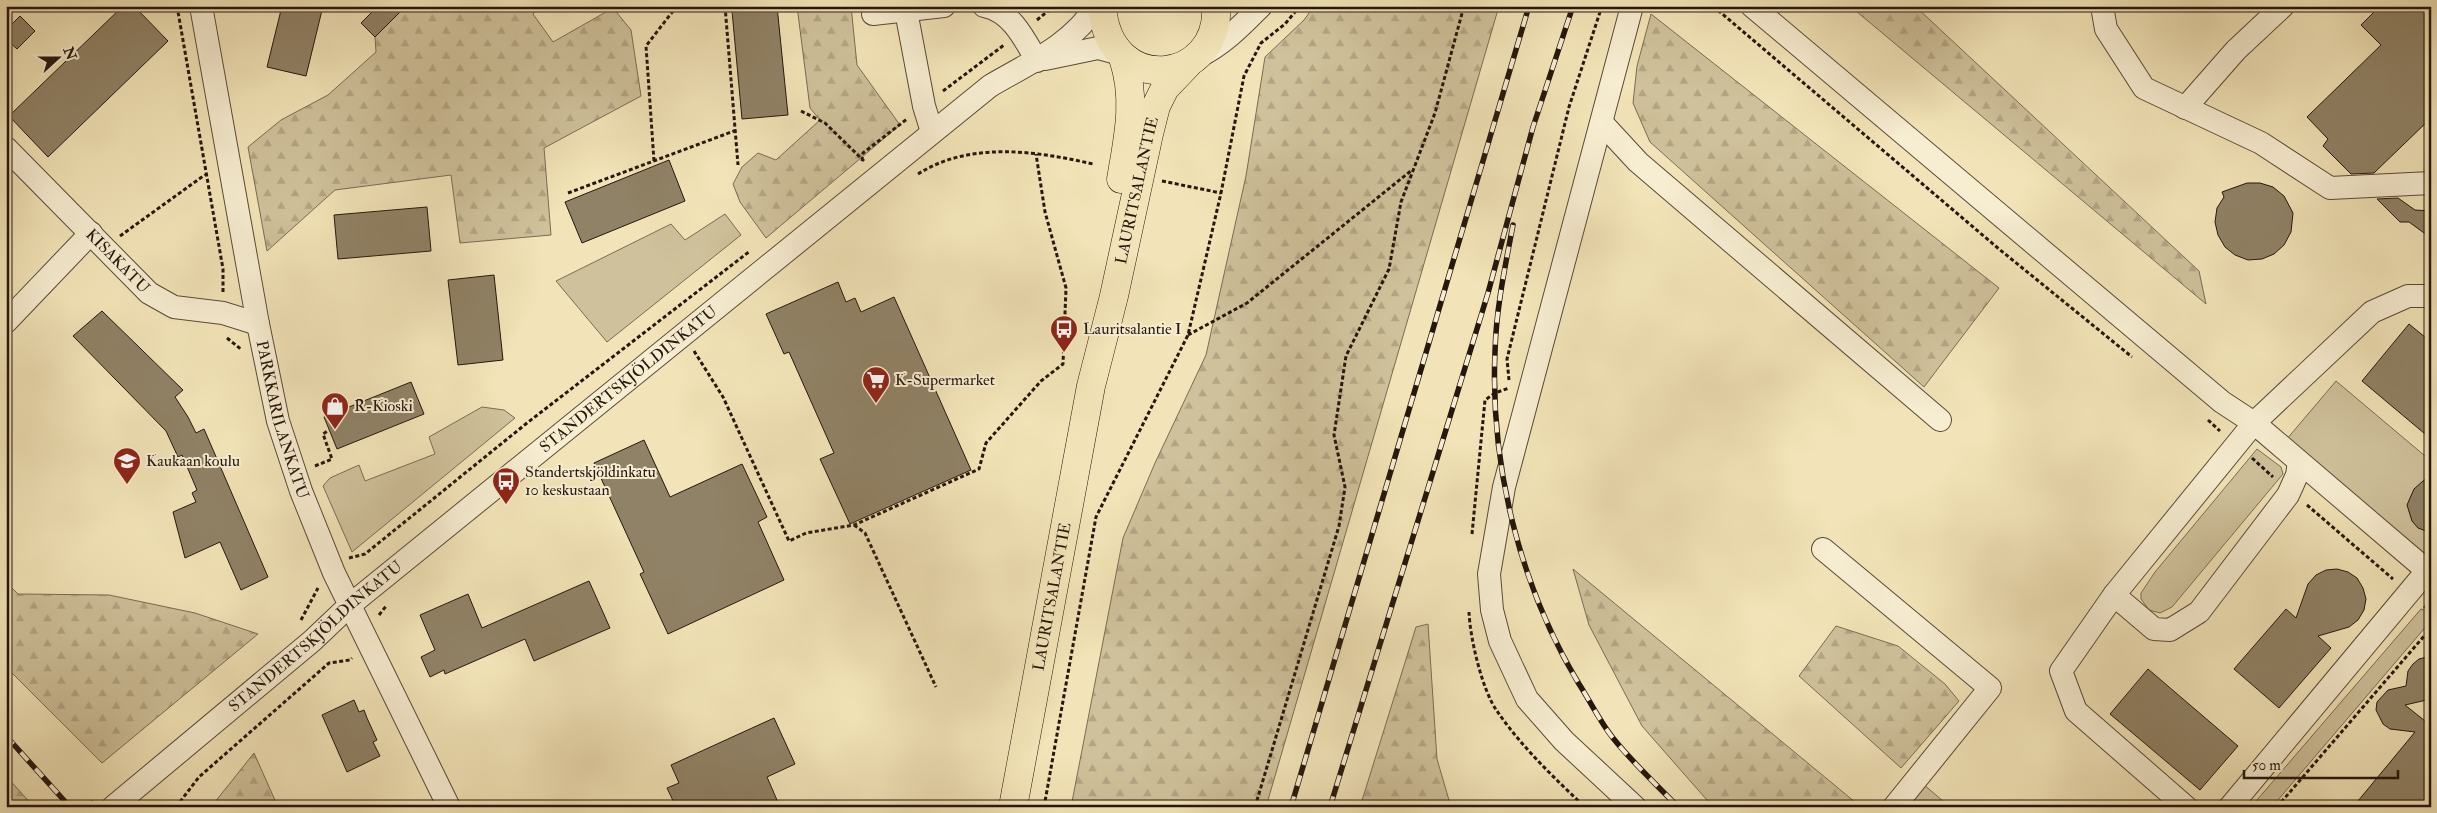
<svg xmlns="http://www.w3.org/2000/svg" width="2437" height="813" font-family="'IM FELL Double Pica',serif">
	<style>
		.grass { fill: #cfc19b; stroke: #7a6c54 }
		.forest { fill: url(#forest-firs); stroke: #7a6c54 }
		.building { fill: #908266; stroke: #25170d }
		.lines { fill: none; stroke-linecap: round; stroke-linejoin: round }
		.minor-casing { stroke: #584a38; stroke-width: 24 }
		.major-casing { stroke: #25170d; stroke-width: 29 }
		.path { stroke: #25170d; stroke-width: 3; stroke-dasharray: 4 2.5; stroke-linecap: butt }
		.minor { stroke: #f7edd1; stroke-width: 22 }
		.major { stroke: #f2e4b8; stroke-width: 28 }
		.rail-casing { stroke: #25170d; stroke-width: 5.5 }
		.rail { stroke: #f7edd1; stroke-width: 4; stroke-dasharray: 11; stroke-linecap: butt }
		.labels { text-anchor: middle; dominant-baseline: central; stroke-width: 4; stroke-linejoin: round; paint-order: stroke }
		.street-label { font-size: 16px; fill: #25170d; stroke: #f7edd1 }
		.poi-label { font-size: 16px; fill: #25170d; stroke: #f7edd1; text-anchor: start }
	</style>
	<defs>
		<pattern id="forest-firs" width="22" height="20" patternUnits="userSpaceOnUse" patternTransform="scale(1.25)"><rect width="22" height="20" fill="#cfc19b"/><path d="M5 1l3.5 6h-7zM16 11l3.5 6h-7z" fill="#b2a584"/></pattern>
	</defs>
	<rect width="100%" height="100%" fill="#f2e4b8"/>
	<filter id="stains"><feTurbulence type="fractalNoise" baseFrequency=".004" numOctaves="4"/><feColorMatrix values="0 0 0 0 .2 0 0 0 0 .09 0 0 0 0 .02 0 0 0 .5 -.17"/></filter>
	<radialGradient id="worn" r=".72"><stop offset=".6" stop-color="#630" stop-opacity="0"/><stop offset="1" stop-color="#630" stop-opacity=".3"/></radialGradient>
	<path class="grass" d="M725 214 741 235 607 342 556 281 671 224 685 240Z
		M2336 381 2431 461V548L2426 555 2286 440Z
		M482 407 504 410 515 418 352 552 323 486 330 478 359 465 365 481 435 454 429 437Z
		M2257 449 2281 467 2283 474 2172 607 2160 613 2149 610 2141 599V593L2155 572Z
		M2421 609 2431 612 2429 623 2272 807H2251Z
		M1923 784 1950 807H1905Z"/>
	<path class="forest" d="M406 6H542L533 14 553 42 613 8 631 30 641 96 544 148 551 235 460 243 451 175 335 190 267 251 248 147 281 120 328 95 376 52 375 37Z
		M797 6H851L857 65 900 125 766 238 740 202 733 184 742 167 758 153 776 160 820 120 810 108Z
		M1314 6H1499L1266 807H1071L1123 538 1155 463 1206 355 1246 176 1265 57 1304 20Z
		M1850 6H1915L2199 271 2206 304Z
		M1651 14 1999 288 1924 387 1650 142 1633 103 1637 66Z
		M1573 569 1861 807H1716L1706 799 1642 726 1589 625Z
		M6 582 18 594 109 595 195 613 258 634 102 763 6 667Z
		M1428 624 1437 759 1451 807H1360L1416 627Z
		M1836 626 1898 646 1945 684 1959 701 1901 768 1799 676Z
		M254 753 278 807H211Z
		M6 776 34 807H6Z"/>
	<path class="building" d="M123 6H134L168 41 48 157 9 116Z
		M282 6H323L306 76 267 67Z
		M378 6H406L375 37 361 23Z
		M777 6 788 115 742 119 732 11Z
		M2380 6H2431V118L2374 173 2351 174 2323 146 2328 139 2307 117 2381 45 2361 25Z
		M20 16 35 31 17 49 6 39V30Z
		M669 160 685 201 582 243 565 202Z
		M2247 183H2260L2273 187 2284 196 2293 213 2291 232 2284 245 2274 254 2262 259 2248 260 2235 255 2225 247 2218 235 2215 222 2217 208 2224 197 2222 192Z
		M2398 198 2415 210 2431 211V238L2409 222H2400L2377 199Z
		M427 207 431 251 338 259 334 215Z
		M494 275 503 360 458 365 448 280Z
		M838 282 846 302 855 298 861 312 894 297 971 470 850 524 820 459 834 453 789 352 784 354 766 314Z
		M102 311 183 390 175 397 188 417 196 433 204 429 268 577 241 590 220 542 185 558 173 512 196 502 192 493 197 490 182 455 178 457 166 431 73 336Z
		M2409 324 2431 342V439L2362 381Z
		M411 382 424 414 337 449 324 417Z
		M644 440 670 497 742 464 767 517 758 522 784 580 668 634 640 574 644 572 594 463Z
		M2431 474V533L2418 528 2412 521 2407 505 2414 489Z
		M2337 569 2348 572 2357 578 2363 588 2366 599 2364 610 2358 620 2349 627 2318 636 2331 648 2279 708 2234 669 2286 609 2296 618 2308 584 2316 575 2326 570Z
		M589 581 610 628 534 661 525 639 445 674 444 670 430 677 421 657 435 650 420 615 468 594 482 628Z
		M2431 656V699L2405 705 2425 721 2431 713V807H2353L2415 732 2390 729 2383 724 2376 710 2377 702 2388 690 2406 686 2408 671 2413 664 2419 659Z
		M2148 669 2238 746 2200 790 2110 714Z
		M354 700 359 712 364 710 367 718 377 740 373 742 380 756 347 772 322 715Z
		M774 718 795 764 767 777 780 807H676L667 788 679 783 671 765Z"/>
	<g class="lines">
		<g class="minor-casing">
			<g id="minor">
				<path id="s1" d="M201 6 258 324 278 421 301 491 334 573 449 807"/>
				<path d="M984 6C1011 11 1024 38 1037 61"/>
				<path d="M1632 6 1504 487 1489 574 1492 610 1500 641 1527 699 1564 741 1635 807"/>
				<path d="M1752 6 2222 402 2254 423 2372 312 2408 296H2431"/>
				<path d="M2102 6 2106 29 2144 88 2261 143 2330 188 2431 183"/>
				<path d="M906 11 924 106 932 132"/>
				<path d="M873 14 944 6"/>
				<path d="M1198 57C1224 44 1241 26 1261 6"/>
				<path d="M1045 59 1098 48 1120 54"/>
				<path d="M2185 108 2236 50 2283 6"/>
				<path d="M1602 123 1638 162 1940 420"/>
				<path id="s2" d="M6 148 149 293 174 307 223 313 258 324"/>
				<path d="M6 322 91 233"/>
				<path d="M1823 549 1990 688 1894 807"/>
				<path d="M2114 595 2154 629 2170 630 2199 612 2288 495 2297 475 2299 462"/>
				<path id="s3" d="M113 807 312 641 350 605 990 86C1027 64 1072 45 1096 6"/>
				<path d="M2186 807 2076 711 2061 671 2114 595 2254 423 2431 574"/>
				<path d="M2230 807 2431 566"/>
			</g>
		</g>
		<g class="major-casing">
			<g id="major">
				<path d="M1102 6C1109 99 1221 84 1216 6"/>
				<path d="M1121 179C1128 138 1137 99 1123 58"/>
				<path id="s4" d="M1013 807 1091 386 1114 296 1149 134 1156 106 1165 88 1188 64"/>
			</g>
		</g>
		<path class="path" d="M177 6 223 269V292
			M725 6 738 165
			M1713 6 1999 249 2132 357
			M1037 20 1054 6
			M943 91 1004 45
			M801 111 825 123 864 161
			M654 161 646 46 673 11
			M862 161 863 153 907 119
			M918 174C970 141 1036 151 1093 164
			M1162 181 1221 193
			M568 193 734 131
			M120 236 206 174
			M1188 335 1247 303 1412 170
			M227 338 242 350
			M694 351 723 397 789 541 806 533 854 525 979 469 986 443 1041 381 1063 364 1066 288 1045 212 1036 154
			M1509 380 1507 359 1569 107 1602 6
			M2208 420 2220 431
			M2252 458 2273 477
			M315 466 332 459 323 434 329 430
			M2307 505 2393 579
			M854 525 865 533 936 687
			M1472 534 1485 400 1495 393 1509 388
			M349 558 365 554 527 423 750 251
			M2424 606 2431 611
			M1469 612C1470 638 1482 690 1497 711 1520 745 1555 779 1585 807
			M379 615 387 605
			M301 620 318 588
			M85 807 93 801
			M176 807 199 777 329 663 350 660 352 658
			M1044 807 1096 517 1188 335 1221 193 1244 76 1261 43 1285 24 1300 6
			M1255 807 1339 526 1345 487 1334 435 1346 356 1389 269 1401 202 1435 113 1464 6
			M2277 807 2431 628"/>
		<use href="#minor" class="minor"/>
		<use href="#major" class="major"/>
		<g class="rail-casing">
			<path id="rail" d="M1513 225C1505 267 1496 309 1495 352 1490 466 1520 586 1579 684 1590 701 1600 722 1613 738 1632 762 1656 784 1678 807
				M6 736 70 807
				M1291 807 1529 6
				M1330 807 1488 293 1533 127 1573 6"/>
		</g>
		<use href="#rail" class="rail"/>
	</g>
	<defs>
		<g id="bus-pin" transform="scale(1.4375)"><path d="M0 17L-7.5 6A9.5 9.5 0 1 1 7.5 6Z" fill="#8f2418" stroke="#f7edd1"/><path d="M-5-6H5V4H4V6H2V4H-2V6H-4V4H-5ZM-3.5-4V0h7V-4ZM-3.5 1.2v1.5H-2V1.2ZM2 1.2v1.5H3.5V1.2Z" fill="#fff"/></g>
		<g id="supermarket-pin" transform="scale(1.4375)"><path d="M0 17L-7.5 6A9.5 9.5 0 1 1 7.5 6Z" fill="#8f2418" stroke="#f7edd1"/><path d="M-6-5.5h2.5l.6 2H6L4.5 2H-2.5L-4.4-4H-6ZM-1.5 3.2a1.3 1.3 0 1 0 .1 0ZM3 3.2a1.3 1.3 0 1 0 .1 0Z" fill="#fff"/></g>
		<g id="shop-pin" transform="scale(1.4375)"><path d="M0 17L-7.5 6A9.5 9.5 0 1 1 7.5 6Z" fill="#8f2418" stroke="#f7edd1"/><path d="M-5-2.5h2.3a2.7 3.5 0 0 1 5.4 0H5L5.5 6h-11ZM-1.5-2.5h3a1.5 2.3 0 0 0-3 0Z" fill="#fff"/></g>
		<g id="school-pin" transform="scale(1.4375)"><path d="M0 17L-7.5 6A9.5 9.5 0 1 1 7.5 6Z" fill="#8f2418" stroke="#f7edd1"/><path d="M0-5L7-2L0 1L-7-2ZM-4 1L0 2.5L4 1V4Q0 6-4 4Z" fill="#fff"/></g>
	</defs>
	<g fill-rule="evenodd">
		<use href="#bus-pin" x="1064" y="329"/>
		<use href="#supermarket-pin" x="876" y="380"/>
		<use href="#shop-pin" x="335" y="406"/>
		<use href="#school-pin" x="127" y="461"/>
		<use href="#bus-pin" x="506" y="481"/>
	</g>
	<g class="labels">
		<g class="street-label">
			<text stroke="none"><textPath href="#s4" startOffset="629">LAURITSALANTIE</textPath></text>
			<text stroke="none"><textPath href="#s2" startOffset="159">KISAKATU</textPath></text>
			<text stroke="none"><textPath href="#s3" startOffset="670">STANDERTSKJÖLDINKATU</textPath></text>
			<text stroke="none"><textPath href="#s1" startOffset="422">PARKKARILANKATU</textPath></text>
			<text stroke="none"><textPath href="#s4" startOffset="214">LAURITSALANTIE</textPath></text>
			<text stroke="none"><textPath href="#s3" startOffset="265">STANDERTSKJÖLDINKATU</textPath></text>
		</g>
		<g class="poi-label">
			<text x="1083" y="329">Lauritsalantie I</text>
			<text x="895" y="380">K-Supermarket</text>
			<text x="354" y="406">R-Kioski</text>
			<text x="146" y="461">Kaukaan koulu</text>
			<text x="525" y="472">Standertskjöldinkatu<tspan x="525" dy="18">10 keskustaan</tspan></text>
		</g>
	</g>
	<rect width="2437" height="813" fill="none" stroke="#f2e4b8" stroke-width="25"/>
	<rect x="8" y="8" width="2422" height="798" fill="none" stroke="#25170d" stroke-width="2.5"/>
	<rect x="12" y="12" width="2412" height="788" fill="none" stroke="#25170d"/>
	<g transform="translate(58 58) rotate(69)" stroke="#f7edd1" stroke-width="4" paint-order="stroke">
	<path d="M0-4L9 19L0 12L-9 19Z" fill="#25170d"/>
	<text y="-8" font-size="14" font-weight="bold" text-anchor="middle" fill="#25170d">N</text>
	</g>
	<path d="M2244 770v8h154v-8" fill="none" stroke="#25170d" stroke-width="2.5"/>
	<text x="2252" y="770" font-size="15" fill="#25170d" stroke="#f7edd1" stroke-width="4" paint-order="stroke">50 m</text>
	<rect width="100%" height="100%" filter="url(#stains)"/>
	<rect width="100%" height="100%" fill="url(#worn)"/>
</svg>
